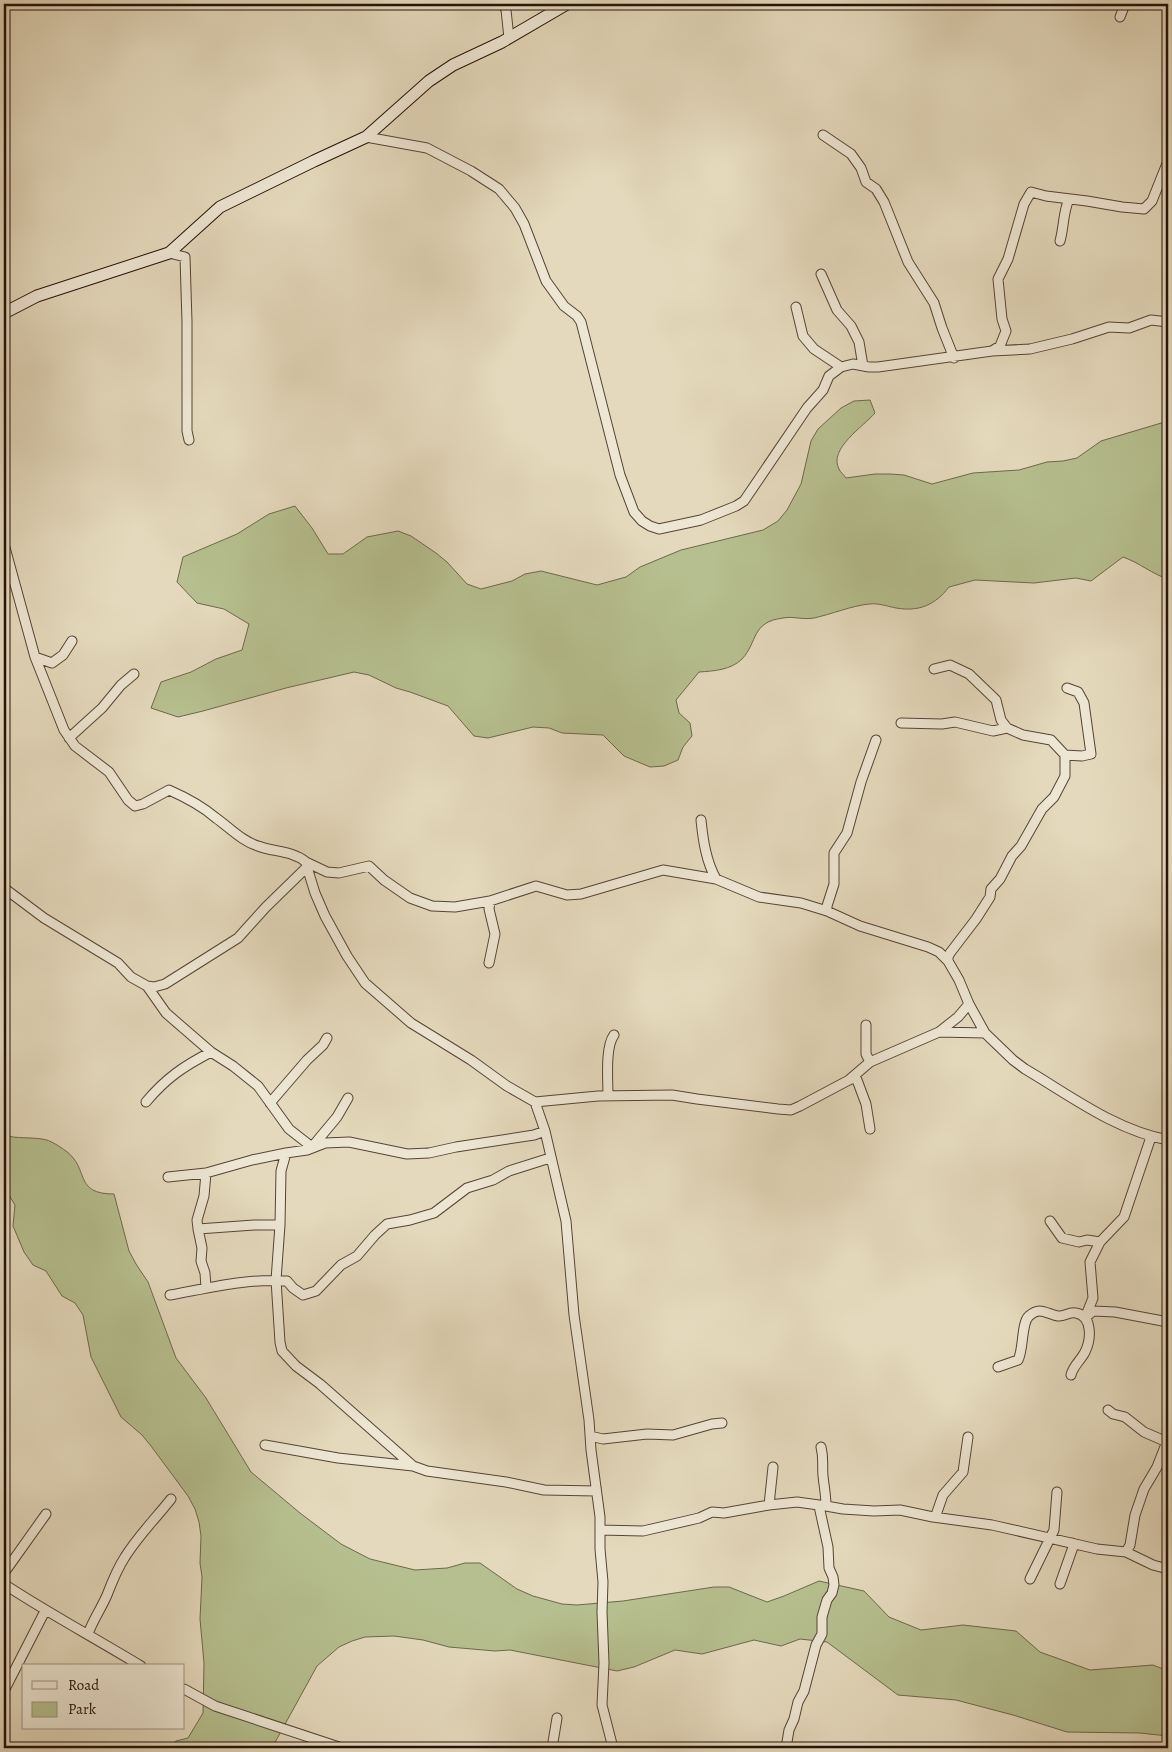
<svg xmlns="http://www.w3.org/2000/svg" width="1172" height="1752" font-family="Alegreya,serif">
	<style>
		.green { fill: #b6bf8f; stroke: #6e684c }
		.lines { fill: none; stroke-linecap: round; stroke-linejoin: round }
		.street-casing { stroke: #564436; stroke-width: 11 }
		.secondary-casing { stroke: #26120a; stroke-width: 13 }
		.street { stroke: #ede6d3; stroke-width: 9 }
		.secondary { stroke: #ede6d3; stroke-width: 11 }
	</style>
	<rect width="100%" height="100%" fill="#e4d9bc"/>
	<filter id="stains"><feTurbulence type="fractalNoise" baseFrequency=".004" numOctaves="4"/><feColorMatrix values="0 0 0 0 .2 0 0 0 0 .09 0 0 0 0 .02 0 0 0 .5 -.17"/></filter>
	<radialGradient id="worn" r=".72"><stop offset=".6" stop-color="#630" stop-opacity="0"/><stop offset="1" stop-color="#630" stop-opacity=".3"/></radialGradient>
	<path class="green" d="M870 400 875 413C864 426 828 449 839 469 840 472 844 475 846 478L875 474H890L904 475 932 484 973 473 1019 470 1047 462 1063 461 1077 458 1101 441 1168 421V579C1152 574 1140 563 1123 557L1091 581 1076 578 1034 583 975 580 949 587C935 605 919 612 896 608 886 606 879 603 869 604 851 606 832 614 814 618 803 620 793 616 783 618 751 622 758 642 742 659 731 670 714 671 699 672L676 700 679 713 690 723 692 736 683 747 678 760 664 766 650 767 624 756 603 735 562 733 549 728 533 727 488 738 474 736 448 706 410 692 396 688 369 675 354 672 286 688 203 711 178 717 151 708 161 682 191 672 216 659 242 650 249 624 224 609 197 603 177 582 183 557 237 534 269 514 295 506 312 528 328 554H343L367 537 398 531 411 536 436 553 447 562 467 584 481 589 512 581 525 574 541 571 597 585 626 577 640 567 681 550 763 530 778 521 787 510 801 484 811 441 818 429 841 408 854 401Z
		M4 1135C17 1139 29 1137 42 1139 51 1140 60 1147 66 1151 90 1169 73 1194 114 1194L129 1251 136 1264 148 1282 176 1358 206 1398 251 1472 300 1513 341 1544 370 1559 415 1570 447 1568 465 1563H480L517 1589 533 1596 562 1604 577 1605 623 1601 714 1587H729L767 1602 784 1596 819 1581 864 1591 889 1617 921 1630 963 1625 1016 1631 1040 1652 1090 1670 1153 1665 1168 1671V1736L1140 1733 1067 1732 1013 1715 956 1700 898 1695 827 1642 800 1639 781 1646 754 1640 702 1654 675 1650 634 1667 617 1671 510 1650 495 1651 449 1647 423 1640 394 1636 365 1637 352 1641 339 1647 317 1666 273 1746 270 1748H168L176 1741 188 1738 203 1713 204 1663 200 1619 202 1577 200 1563 201 1536 199 1522 195 1509 188 1496 151 1446 142 1435 121 1417 91 1357 83 1315 75 1303 62 1296 46 1271 33 1265 24 1252 13 1226 15 1205 4 1187Z"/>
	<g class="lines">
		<g class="street-casing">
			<path id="street" d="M503 4 506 10 509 38
				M1120 17 1125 4
				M823 135 851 154 861 168 866 182 876 189 884 202 908 262 934 303 942 328 954 358
				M366 137 427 148 471 171 499 189 515 208 524 224 546 281 564 306 577 316 581 322 620 475 634 512 642 521 650 526 659 529 701 520 736 506 744 501 807 408 823 390 829 376 841 367 853 364 869 367H878L992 351 1030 349 1072 339 1109 327 1129 328 1151 320 1168 322
				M1060 241C1064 227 1063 212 1069 199
				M169 253 185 257 187 322V431L189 440
				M821 274 837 310 851 326 859 342 863 366
				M796 307 803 336 814 349 841 367
				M992 351 1000 346 1006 331 1002 319 998 279 1008 259 1024 204 1031 192 1046 196 1087 201 1122 207 1144 209 1152 201 1168 161
				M4 544 35 657 64 730 75 746 109 772 128 800 135 806 143 804 169 790C185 797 202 806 216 818 230 828 242 841 258 846 274 852 293 851 306 862
				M35 657 52 663 63 655 72 641
				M934 669 950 665 969 674 996 700 1001 720 1007 728 1023 735 1051 740 1065 755V776L1054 797 1042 809 1021 846 1012 856 1000 879 991 889 990 897 976 919 950 953 948 957V961
				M901 723 942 724 955 722 993 731 1007 728
				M69 738 102 708 121 685 134 674
				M1065 755 1082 756 1091 754 1084 703 1078 692 1067 688
				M701 820C703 840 706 861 716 879
				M307 867 315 893 325 916 347 956 365 983 411 1023 471 1060 507 1086 535 1102 598 1096 672 1095 697 1099 778 1109 791 1110 800 1106 849 1080 870 1062 939 1032 985 1033
				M4 888 44 918 118 963 131 977 147 986 154 987 165 984 238 938 266 907 307 867 306 862 327 872 339 873 369 866 384 880 410 898 432 906 455 907 490 901 536 886 567 895 581 894 663 870 716 879 759 897 801 903 827 911 860 926 928 947 939 952 948 961 959 980 969 1004 985 1033 1013 1060 1025 1069C1071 1096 1115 1130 1168 1140
				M827 911V906L834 884V853L847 833 861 782 876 740
				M489 963 495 934 489 909 490 901
				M147 986 166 1013 211 1052 233 1066 258 1086 289 1129 312 1147 337 1117 348 1098
				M866 1025V1054L870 1062
				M939 1032 958 1017 969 1004
				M849 1080 853 1078 857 1080 866 1104 870 1129
				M608 1096C608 1080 605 1047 614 1035
				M146 1102C166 1078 184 1066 211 1052
				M535 1102 545 1131 566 1221 574 1315 589 1420 591 1450 600 1517V1549L603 1582 602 1612 604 1663 602 1705 613 1748
				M270 1103 307 1060 323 1045 327 1038
				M206 1173 204 1196 197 1220 198 1229 254 1225H280
				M168 1177 206 1173 252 1160 286 1153
				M1050 1221 1062 1238 1079 1242 1087 1240 1100 1242
				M198 1229 202 1248 201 1261 205 1273 206 1288
				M170 1295C209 1288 248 1278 287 1281L293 1288 303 1295 316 1291 341 1265 357 1256 375 1235 387 1224 410 1220 434 1213 467 1188 493 1180 509 1171 550 1158
				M1086 1317 1093 1311 1115 1312 1168 1322
				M1085 1318 1093 1298 1090 1262 1100 1242 1124 1217 1151 1137
				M998 1367 1018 1360C1024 1349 1021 1323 1029 1316 1040 1305 1048 1315 1058 1316 1064 1317 1070 1311 1076 1313 1093 1316 1091 1340 1085 1352 1081 1360 1073 1366 1071 1375
				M1108 1410 1113 1414 1125 1417 1144 1432 1167 1442
				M590 1436 603 1439 647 1434 673 1435 712 1424 722 1423
				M265 1445 338 1458 413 1466 427 1471 506 1482 544 1490 596 1491
				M821 1447C824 1459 822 1464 823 1476 824 1486 826 1495 826 1506
				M413 1466 320 1384 296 1366 282 1351 280 1342 276 1280 280 1225 281 1171 286 1153 307 1150 325 1143 349 1142 407 1154 429 1153 456 1147 534 1135 545 1131
				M769 1505 773 1467
				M933 1517 936 1515 943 1495 963 1472 968 1437
				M600 1530 643 1531 699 1518 712 1512 724 1513 769 1505 797 1502 826 1506 843 1509 874 1511 900 1510 933 1517 992 1525 1097 1549 1126 1552 1153 1565 1168 1569
				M1126 1552 1130 1545 1135 1515 1144 1489 1157 1467 1168 1439
				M4 1573 46 1514
				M1030 1579 1054 1530 1057 1492
				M4 1584C48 1613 95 1638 141 1666
				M1060 1584 1073 1547 1072 1543
				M88 1634C93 1620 101 1609 107 1595 112 1582 117 1569 125 1557 138 1536 156 1518 171 1499
				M184 1689 215 1706 342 1748
				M4 1691 45 1611
				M552 1748 557 1718
				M786 1748 789 1730 794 1719 798 1702 804 1691 816 1645 822 1634V1617L827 1600 832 1593 834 1585 833 1577 829 1568 828 1547 819 1506"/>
		</g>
		<g class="secondary-casing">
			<path id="secondary" d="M4 313 37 296 169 253 220 207 314 161 366 137 429 81 453 65 502 42 567 4"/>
		</g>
		<use href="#street" class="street"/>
		<use href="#secondary" class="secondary"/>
	</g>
	<rect width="1172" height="1752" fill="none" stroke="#e4d9bc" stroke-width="20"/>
	<rect x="5" y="5" width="1162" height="1742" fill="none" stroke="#26120a" stroke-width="2.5"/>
	<rect x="10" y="10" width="1152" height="1732" fill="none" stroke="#26120a"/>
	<rect x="22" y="1664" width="162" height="65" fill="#ede6d3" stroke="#9d9183"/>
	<rect x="32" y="1681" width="25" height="8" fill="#ede6d3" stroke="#9d9183"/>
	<text x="68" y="1690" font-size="15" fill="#26120a">Road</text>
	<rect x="32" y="1702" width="25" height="15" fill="#b6bf8f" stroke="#9d9183"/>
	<text x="68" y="1714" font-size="15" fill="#26120a">Park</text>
	<rect width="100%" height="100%" filter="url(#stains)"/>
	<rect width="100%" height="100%" fill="url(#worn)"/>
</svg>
